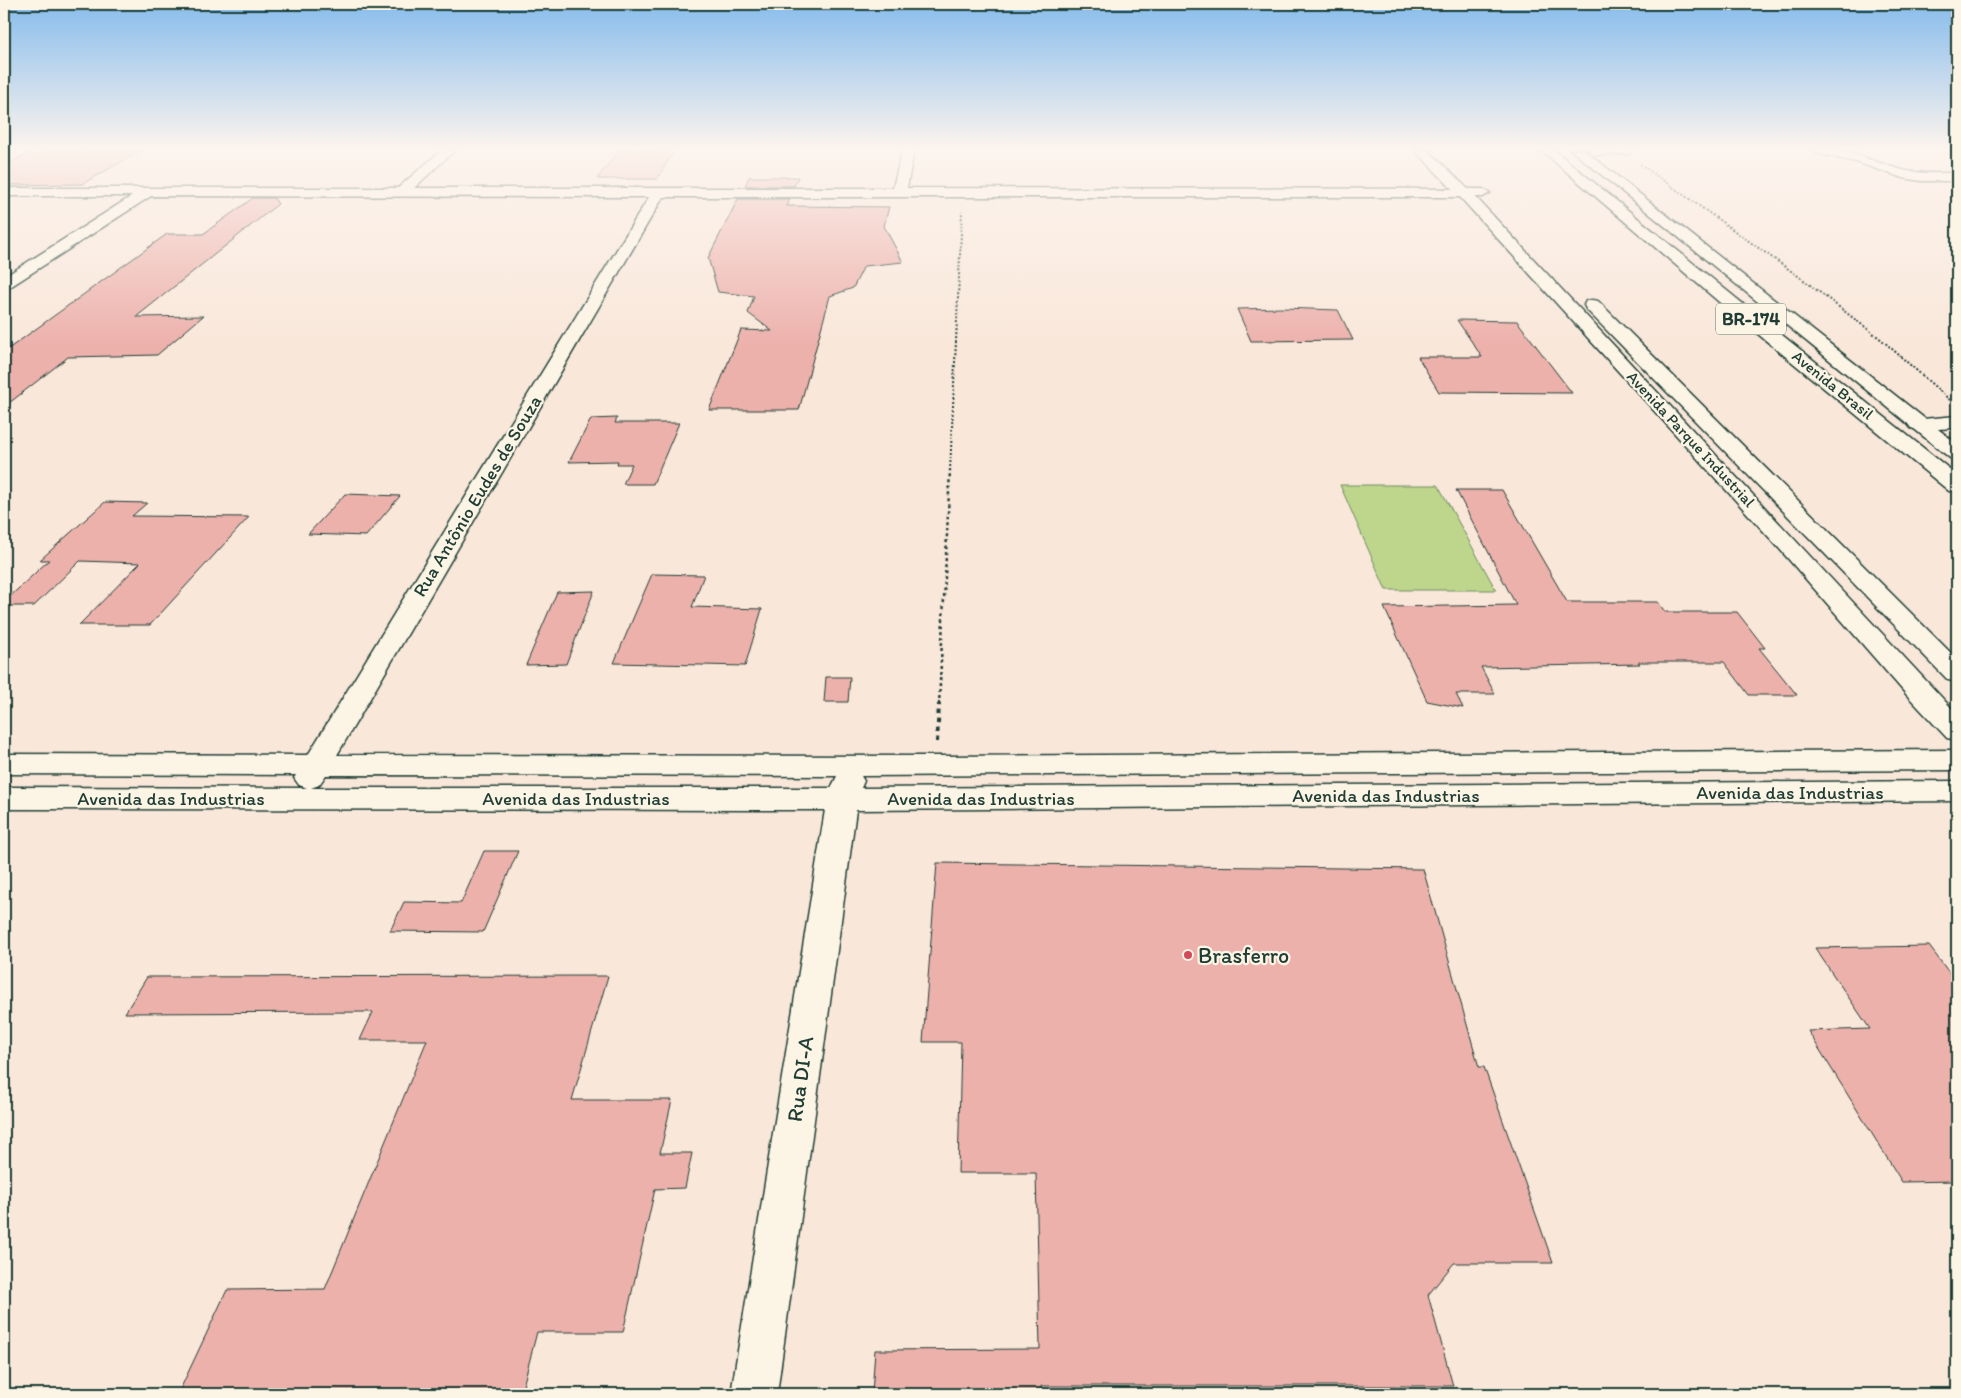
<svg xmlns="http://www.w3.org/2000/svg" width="1961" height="1398" font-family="Itim,sans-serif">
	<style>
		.green { fill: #bdd68c; stroke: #6e8a60 }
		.building { fill: #edb1ac; stroke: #1f3d34 }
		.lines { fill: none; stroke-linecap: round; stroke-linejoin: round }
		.minor-casing { stroke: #1f3d34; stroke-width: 3 }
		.major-casing { stroke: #1f3d34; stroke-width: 3 }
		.highway-casing { stroke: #1f3d34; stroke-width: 3 }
		.path-far2 { stroke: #1f3d34; stroke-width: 2; stroke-dasharray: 2 2; stroke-linecap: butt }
		.path-far1 { stroke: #1f3d34; stroke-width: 2.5; stroke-dasharray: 3 3; stroke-linecap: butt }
		.path { stroke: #1f3d34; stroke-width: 4; stroke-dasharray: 4.5 4.5; stroke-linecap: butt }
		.minor { fill: #fcf5e5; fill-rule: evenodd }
		.major { fill: #fcf5e5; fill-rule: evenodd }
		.highway { fill: #fcf5e5; fill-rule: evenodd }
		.poi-dot { fill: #d1495b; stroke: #fcf5e5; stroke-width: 2 }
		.labels { text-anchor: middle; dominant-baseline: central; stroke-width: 4.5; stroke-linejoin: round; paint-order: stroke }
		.far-street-label { font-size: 16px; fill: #1f3d34; stroke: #fcf5e5 }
		.shield { fill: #fcf5e5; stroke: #617469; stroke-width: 1 }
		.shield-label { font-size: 18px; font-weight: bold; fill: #1f3d34 }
		.street-label { font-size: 19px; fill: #1f3d34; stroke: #fcf5e5 }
		.near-poi-label { font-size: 22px; fill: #1f3d34; stroke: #fcf5e5; text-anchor: start }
		.near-street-label { font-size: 22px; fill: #1f3d34; stroke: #fcf5e5 }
	</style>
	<rect width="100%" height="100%" fill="#f9e7da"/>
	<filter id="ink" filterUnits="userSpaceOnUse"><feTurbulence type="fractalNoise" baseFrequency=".02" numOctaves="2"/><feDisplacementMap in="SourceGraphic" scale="10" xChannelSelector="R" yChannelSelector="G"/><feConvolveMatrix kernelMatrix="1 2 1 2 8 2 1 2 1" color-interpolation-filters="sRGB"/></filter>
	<g filter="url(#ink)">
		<path class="green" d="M1340 485H1438L1496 590H1386Z"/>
		<path class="building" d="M35 150H143L82 184 4 185V166Z
			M619 150H675L657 179H597Z
			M749 177H798L794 186H745Z
			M253 198H274L278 204 136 317 203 316 157 355 68 357 4 407V352L167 234H203Z
			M738 199H790L787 206 889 207 884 226 903 262 864 266 853 288 830 296 799 410H709L741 330 772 331 748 313 754 296 718 292 708 258Z
			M1282 308 1338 310 1353 340 1251 341 1237 309Z
			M1457 320 1517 321 1572 393 1439 392 1418 357H1482Z
			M617 418 615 423H679L653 484H623L632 464H617L618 461 569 462 591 419Z
			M1456 490H1502L1567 602H1658L1665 612H1737L1765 648H1759L1797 695H1749L1724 662H1638L1640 664 1481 667 1495 694H1456L1463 708 1427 701 1384 607 1516 605Z
			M345 494 400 496 366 536 308 534Z
			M105 502 147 503 132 516 249 517 150 625H79L140 563 80 561 34 606H4V602L49 560H40Z
			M652 574 704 575 692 607 762 609 745 666 614 663Z
			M594 591 566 664 526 665 557 592Z
			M826 677H850L848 702H824Z
			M484 851H518L483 932 390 931 404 902 461 903Z
			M937 863 1423 869 1479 1067H1484L1553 1263H1454L1428 1295 1453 1386H1041L1042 1394H872L875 1350 1040 1349 1036 1173H958L961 1042H923Z
			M1929 946 1957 983V1181L1902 1182 1808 1031 1870 1029 1815 948Z
			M608 976 572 1100H672L660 1153H692L685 1188 655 1189 623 1332H537L521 1394H178L227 1290 325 1289 427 1040H360L373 1012 125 1013 147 977Z"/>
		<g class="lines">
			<g class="minor-casing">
				<path id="minor" d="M442 150H455L414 188H893L902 150H914L907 188 1483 189 1490 193 1483 197H663L337 755 936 756 1957 750V770L861 776 864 781 861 788 1957 781V801L856 810 777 1394H731L825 810 4 809V787L307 788 299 785 294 778 296 775 4 774V754L308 755 649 197 151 196 10 287 4 289V277L132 196H4V188H398ZM326 775 837 776 831 788H311L319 785Z
					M1590 150H1634L1628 154 1595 155 1590 154Z
					M1814 150C1847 146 1875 164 1907 171 1923 174 1940 173 1957 173V181H1921L1903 178 1856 162 1815 153Z
					M1957 416V428L1918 430 1911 428 1908 424 1911 420Z"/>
			</g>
			<g class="major-casing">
				<path id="major" d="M1415 150H1428L1469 190 1957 714V740L1947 738 1905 693 1777 546 1459 196Z
					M1592 300 1598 301 1957 659V682L1948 680 1586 309 1584 305 1586 301Z"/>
			</g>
			<g class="highway-casing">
				<path id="highway" d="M1541 150H1554L1737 299 1957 475V492L1949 491 1725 307Z
					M1571 150H1584L1957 444V460L1950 458Z"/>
			</g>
			<path class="path-far2" d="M1640 164 1801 278 1882 340 1951 401
				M950 471 962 211"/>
			<path class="path-far1" d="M939 705 950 470"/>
			<path class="path" d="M937 742 939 704"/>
			<use href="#minor" class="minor"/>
			<use href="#major" class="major"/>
			<use href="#highway" class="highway"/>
		</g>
	</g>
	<linearGradient id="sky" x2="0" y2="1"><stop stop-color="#87bcec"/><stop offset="0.43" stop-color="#fcf4ee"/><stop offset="1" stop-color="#fcf4ee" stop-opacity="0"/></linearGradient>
	<rect width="1961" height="345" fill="url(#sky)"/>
	<circle class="poi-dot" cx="1188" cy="955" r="5"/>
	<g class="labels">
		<g class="far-street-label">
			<text transform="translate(1833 385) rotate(39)">Avenida Brasil</text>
			<text transform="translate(1691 439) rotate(47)">Avenida Parque Industrial</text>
		</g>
		<rect class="shield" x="1716" y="303.5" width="70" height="31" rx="4"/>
		<g class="shield-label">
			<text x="1751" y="319">BR-174</text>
		</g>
		<g class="street-label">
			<text transform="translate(477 496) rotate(-59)">Rua Antônio Eudes de Souza</text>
			<text x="1790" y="792">Avenida das Industrias</text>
			<text x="1386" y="795">Avenida das Industrias</text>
			<text x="171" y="798">Avenida das Industrias</text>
			<text x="576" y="798">Avenida das Industrias</text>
			<text x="981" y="798">Avenida das Industrias</text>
		</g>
		<g class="near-poi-label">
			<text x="1198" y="955">Brasferro</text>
		</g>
		<g class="near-street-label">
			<text transform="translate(800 1079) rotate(-82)">Rua DI-A</text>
		</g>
	</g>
	<rect width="1961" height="1398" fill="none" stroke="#fcf5e5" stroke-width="20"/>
	<rect x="10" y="10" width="1941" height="1378" fill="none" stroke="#1f3d34" stroke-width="2" filter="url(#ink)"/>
</svg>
